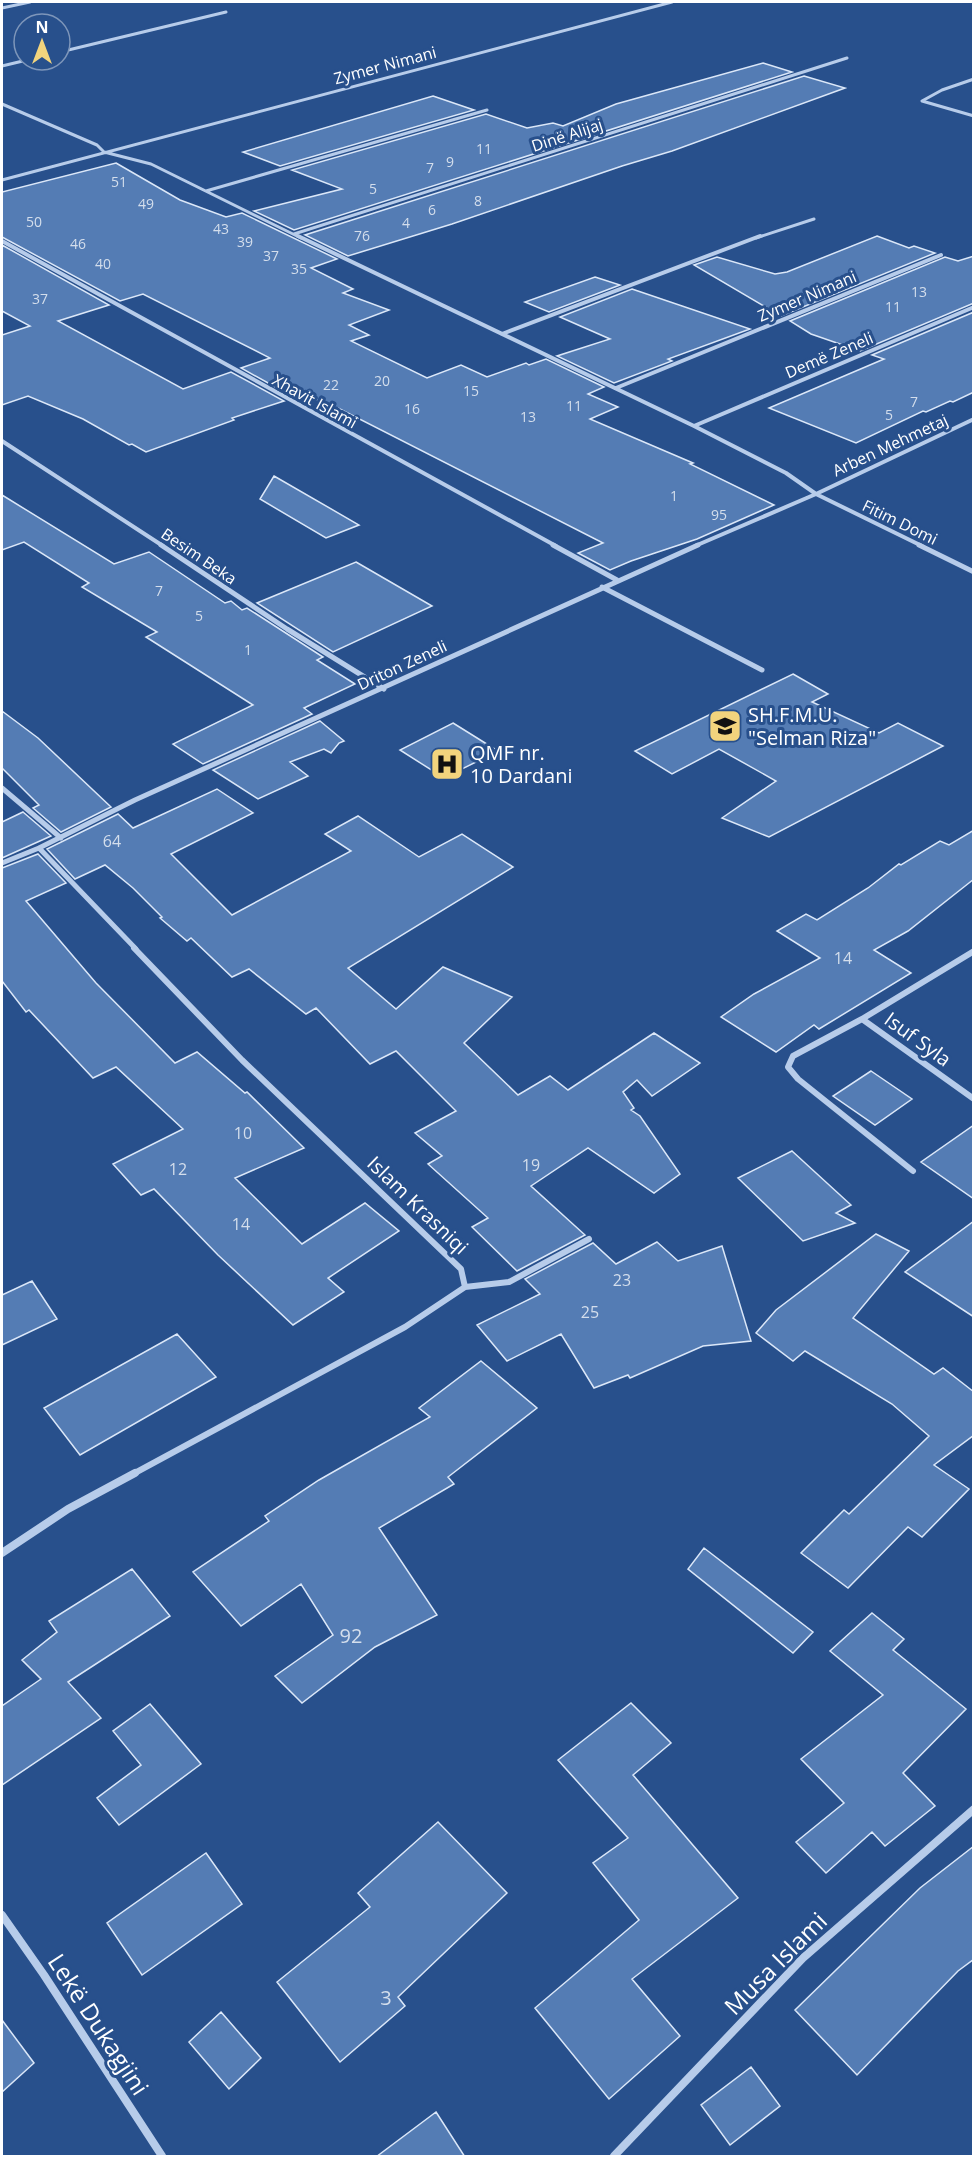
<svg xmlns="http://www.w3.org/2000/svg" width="975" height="2158" font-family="'Open Sans',sans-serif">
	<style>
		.building { fill: #547cb4; stroke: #dbe7f8; stroke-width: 1.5 }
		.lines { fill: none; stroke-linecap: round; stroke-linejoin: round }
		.street-far4 { stroke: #b7ccea; stroke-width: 3 }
		.street-far3 { stroke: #b7ccea; stroke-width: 4 }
		.street-far2 { stroke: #b7ccea; stroke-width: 5 }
		.street-far1 { stroke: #b7ccea; stroke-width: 6 }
		.street { stroke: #b7ccea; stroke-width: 8 }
		.labels { text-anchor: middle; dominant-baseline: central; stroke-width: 6; stroke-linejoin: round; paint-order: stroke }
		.far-number-label { font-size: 14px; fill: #d4deec }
		.far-street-label { font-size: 16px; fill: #fff; stroke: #28508c }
		.number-label { font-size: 16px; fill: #d4deec }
		.poi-label { font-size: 20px; fill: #fff; stroke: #28508c; text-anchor: start }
		.street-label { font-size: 20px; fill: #fff; stroke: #28508c }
		.near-number-label { font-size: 20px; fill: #d4deec }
		.near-street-label { font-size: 24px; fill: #fff; stroke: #28508c }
	</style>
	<rect width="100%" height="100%" fill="#28508c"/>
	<path class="building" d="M763 63 792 72 294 230 254 211 342 189 292 170 486 114 527 128 553 123 563 126 616 104Z
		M804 76 845 88 672 151 622 166 452 224 348 256 305 235Z
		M433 96 474 110 280 166 243 152Z
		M116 163 180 200 226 217 242 213 337 259 311 268 353 289 343 293 389 310 349 325 369 335 351 341 427 378 461 365 487 377 526 363 529 365 546 359 604 387 588 394 618 407 590 419 693 463 690 464 774 505 697 539 631 561 610 570 578 553 603 543 338 408 337 410 305 394 295 398 241 368 270 358 143 294 120 301 2 237V192Z
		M877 236 909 248 914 246 935 253 781 316 694 265 717 257 775 274 787 272Z
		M2 245 109 305 58 321 183 389 231 372 284 401 232 418 234 420 146 452 132 444 129 445 83 419 28 396 2 405V335L30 326 2 311Z
		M974 256V303L860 351 811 334 790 321 945 257 958 261Z
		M595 277 620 285 549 312 525 302Z
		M632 289 750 329 668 359 672 361 614 383 557 356 610 339 560 317Z
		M974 312V392L953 402 950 401 926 412 923 411 856 443 769 408 884 359 872 355Z
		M274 476 359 525 326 538 260 499Z
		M2 495 114 564 149 552 225 603 231 601 242 610 247 608 323 657 317 660 355 684 304 708 312 714 203 764 173 744 253 705 146 637 157 632 82 587 89 583 24 542 2 550Z
		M356 562 432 606 333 652 257 603Z
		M793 674 828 694 812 702 879 733 898 723 943 746 769 837 722 818 776 781 719 749 672 774 635 751Z
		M2 711 38 738 111 807 61 832 33 808 39 805 2 768Z
		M320 721 344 741 339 743 331 753 324 749 290 762 308 776 258 799 213 770Z
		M453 723 498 751 444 778 400 750Z
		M217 789 253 813 171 854 232 915 351 851 325 834 358 816 419 857 462 834 513 867 348 968 396 1009 443 967 512 997 464 1043 518 1095 550 1076 568 1090 654 1033 700 1063 652 1096 637 1080 623 1092 634 1108 631 1110 640 1116 680 1174 654 1193 588 1148 531 1186 585 1235 517 1271 472 1227 488 1218 428 1164 442 1156 415 1133 456 1111 396 1051 370 1064 316 1008 306 1014 249 969 232 977 191 938 187 941 160 918 162 917 133 888 105 865 75 879 47 849 118 814 133 828Z
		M23 812 51 836 2 858V822Z
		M974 830V879L908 931 874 950 911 973 819 1029 814 1025 776 1052 721 1017 754 994 820 958 777 931 806 914 817 920 868 888 899 864 901 865 940 841 949 845Z
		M38 854 66 883 26 901 96 983 175 1063 197 1052 245 1093 247 1092 304 1148 235 1178 302 1244 365 1203 399 1231 328 1278 344 1292 293 1325 218 1255 154 1189 141 1195 113 1164 183 1129 116 1067 93 1078 29 1010 26 1012 2 981V868Z
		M871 1071 912 1099 875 1125 833 1096Z
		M974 1125V1199L921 1162Z
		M792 1151 851 1205 836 1213 855 1223 803 1241 738 1178Z
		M974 1221V1317L905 1272Z
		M876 1234 909 1251 853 1318 934 1374 943 1368 974 1392V1435L934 1465 969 1489 922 1537 908 1527 848 1588 801 1553 844 1510 849 1514 929 1436 892 1404 805 1351 793 1361 756 1333 776 1310Z
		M657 1242 678 1261 722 1246 751 1341 703 1346 630 1378 628 1375 594 1388 561 1334 507 1361 477 1325 540 1294 525 1279 593 1243 616 1264Z
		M32 1281 57 1319 2 1345V1295Z
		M177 1334 216 1377 80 1455 44 1408Z
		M481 1361 537 1408 448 1477 454 1484 379 1528 437 1615 375 1647 302 1703 275 1676 333 1635 301 1584 241 1626 193 1572 269 1521 265 1516 319 1480 430 1417 419 1408Z
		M704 1548 813 1632 793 1653 688 1569Z
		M132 1569 170 1616 68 1682 101 1718 2 1785V1706L41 1679 22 1660 57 1632 49 1621Z
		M872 1613 904 1639 893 1650 966 1709 903 1773 935 1806 885 1846 872 1832 826 1873 796 1842 844 1803 801 1759 883 1695 830 1651Z
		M631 1703 671 1743 633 1775 738 1898 632 1979 680 2036 609 2099 535 2008 639 1920 593 1863 628 1838 558 1760Z
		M150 1704 201 1764 119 1825 97 1798 141 1765 113 1731Z
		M438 1822 507 1893 398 1997 405 2006 340 2062 277 1982 370 1907 358 1893Z
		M974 1846V1959L958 1971 857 2075 795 2010 920 1888Z
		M206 1853 242 1904 142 1975 107 1923Z
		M221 2012 261 2058 229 2089 189 2042Z
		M2 2020 34 2063 2 2092Z
		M751 2067 780 2106 730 2145 701 2105Z
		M436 2112 465 2157H376Z"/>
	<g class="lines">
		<path class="street-far4" d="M2 8 30 2
			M60 52 226 12
			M2 66 27 60
			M974 79 942 90 922 101 974 116
			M2 104 97 145 104 152 151 164 301 238
			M2 180 672 2
			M206 191 487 110
			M294 234 847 58
			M756 238 814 219"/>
		<path class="street-far3" d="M298 236 694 426 786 473 816 494 922 546
			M2 241 556 546
			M502 334 760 236
			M616 388 941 255
			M694 426 974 307
			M2 441 163 546
			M695 546 816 494 974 419"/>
		<path class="street-far2" d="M161 545 287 629 384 689
			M553 545 617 580
			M919 545 974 572
			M602 587 762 670
			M2 788 61 838
			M39 848 136 949
			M2 863 39 848 135 800 698 545"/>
		<path class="street-far1" d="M974 951 862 1019 974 1099
			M862 1019 793 1056 788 1067 798 1079 913 1171
			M465 1287 509 1282 589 1239
			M133 1474 405 1327 465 1287 461 1269 242 1060 134 948"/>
		<path class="street" d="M2 1553 68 1509 135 1473
			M2 1915 44 1975 162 2156
			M614 2156 803 1958 974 1809"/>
	</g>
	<defs>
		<g id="school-square" transform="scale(1.725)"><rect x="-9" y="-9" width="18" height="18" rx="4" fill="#f2d47d" stroke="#28508c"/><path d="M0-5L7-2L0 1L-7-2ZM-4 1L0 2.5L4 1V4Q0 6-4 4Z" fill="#111"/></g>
		<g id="hospital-square" transform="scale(1.725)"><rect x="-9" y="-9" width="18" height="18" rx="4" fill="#f2d47d" stroke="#28508c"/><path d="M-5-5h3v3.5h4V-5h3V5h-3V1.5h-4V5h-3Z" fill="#111"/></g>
	</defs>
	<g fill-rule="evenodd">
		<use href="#school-square" x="725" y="726"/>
		<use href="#hospital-square" x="447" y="764"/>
	</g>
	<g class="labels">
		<g class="far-number-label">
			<text x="484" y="148">11</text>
			<text x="450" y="161">9</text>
			<text x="430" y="167">7</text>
			<text x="119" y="181">51</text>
			<text x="373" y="188">5</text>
			<text x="478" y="200">8</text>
			<text x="146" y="203">49</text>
			<text x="432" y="209">6</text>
			<text x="34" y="221">50</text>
			<text x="406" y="222">4</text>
			<text x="221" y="228">43</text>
			<text x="362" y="235">76</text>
			<text x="245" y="241">39</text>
			<text x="78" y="243">46</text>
			<text x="271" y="255">37</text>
			<text x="103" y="263">40</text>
			<text x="299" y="268">35</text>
			<text x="919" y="291">13</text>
			<text x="40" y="298">37</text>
			<text x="893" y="306">11</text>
			<text x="382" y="380">20</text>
			<text x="331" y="384">22</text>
			<text x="471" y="390">15</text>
			<text x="914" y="401">7</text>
			<text x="574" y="405">11</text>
			<text x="412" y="408">16</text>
			<text x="889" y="414">5</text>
			<text x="528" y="416">13</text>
			<text x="674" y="495">1</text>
			<text x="719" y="514">95</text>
			<text x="159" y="590">7</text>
			<text x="199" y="615">5</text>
			<text x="248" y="649">1</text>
		</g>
		<g class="far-street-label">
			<text transform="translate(385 65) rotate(-15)">Zymer Nimani</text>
			<text transform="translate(567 135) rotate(-18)">Dinë Alijaj</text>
			<text transform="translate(807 296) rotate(-23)">Zymer Nimani</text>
			<text transform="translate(829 355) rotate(-23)">Demë Zeneli</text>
			<text transform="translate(315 401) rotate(29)">Xhavit Islami</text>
			<text transform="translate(890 445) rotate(-25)">Arben Mehmetaj</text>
			<text transform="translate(900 522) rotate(26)">Fitim Domi</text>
			<text transform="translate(199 556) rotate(34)">Besim Beka</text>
			<text transform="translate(402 665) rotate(-25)">Driton Zeneli</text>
		</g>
		<g class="number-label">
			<text x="112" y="841">64</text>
			<text x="843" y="958">14</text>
			<text x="243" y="1133">10</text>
			<text x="531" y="1165">19</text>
			<text x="178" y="1169">12</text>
			<text x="241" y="1224">14</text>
			<text x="622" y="1280">23</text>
			<text x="590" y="1312">25</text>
		</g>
		<g class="poi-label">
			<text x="748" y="714">SH.F.M.U.<tspan x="748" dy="23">"Selman Riza"</tspan></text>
			<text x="470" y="752">QMF nr.<tspan x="470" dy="23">10 Dardani</tspan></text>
		</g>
		<g class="street-label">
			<text transform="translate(918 1039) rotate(36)">Isuf Syla</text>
			<text transform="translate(418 1205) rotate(44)">Islam Krasniqi</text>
		</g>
		<g class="near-number-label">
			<text x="351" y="1635">92</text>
			<text x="386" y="1997">3</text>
		</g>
		<g class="near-street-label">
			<text transform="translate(775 1963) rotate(-45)">Musa Islami</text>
			<text transform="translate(99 2024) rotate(57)">Lekë Dukagjini</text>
		</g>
	</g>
	<rect width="975" height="2158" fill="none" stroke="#ffffff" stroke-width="6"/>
	<g transform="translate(42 42)"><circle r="28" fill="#28508c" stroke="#7e96ba" stroke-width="1.5"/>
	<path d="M0-4.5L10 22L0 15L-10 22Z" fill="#f2d47d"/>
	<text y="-9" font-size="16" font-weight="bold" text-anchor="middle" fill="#ffffff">N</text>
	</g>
</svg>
